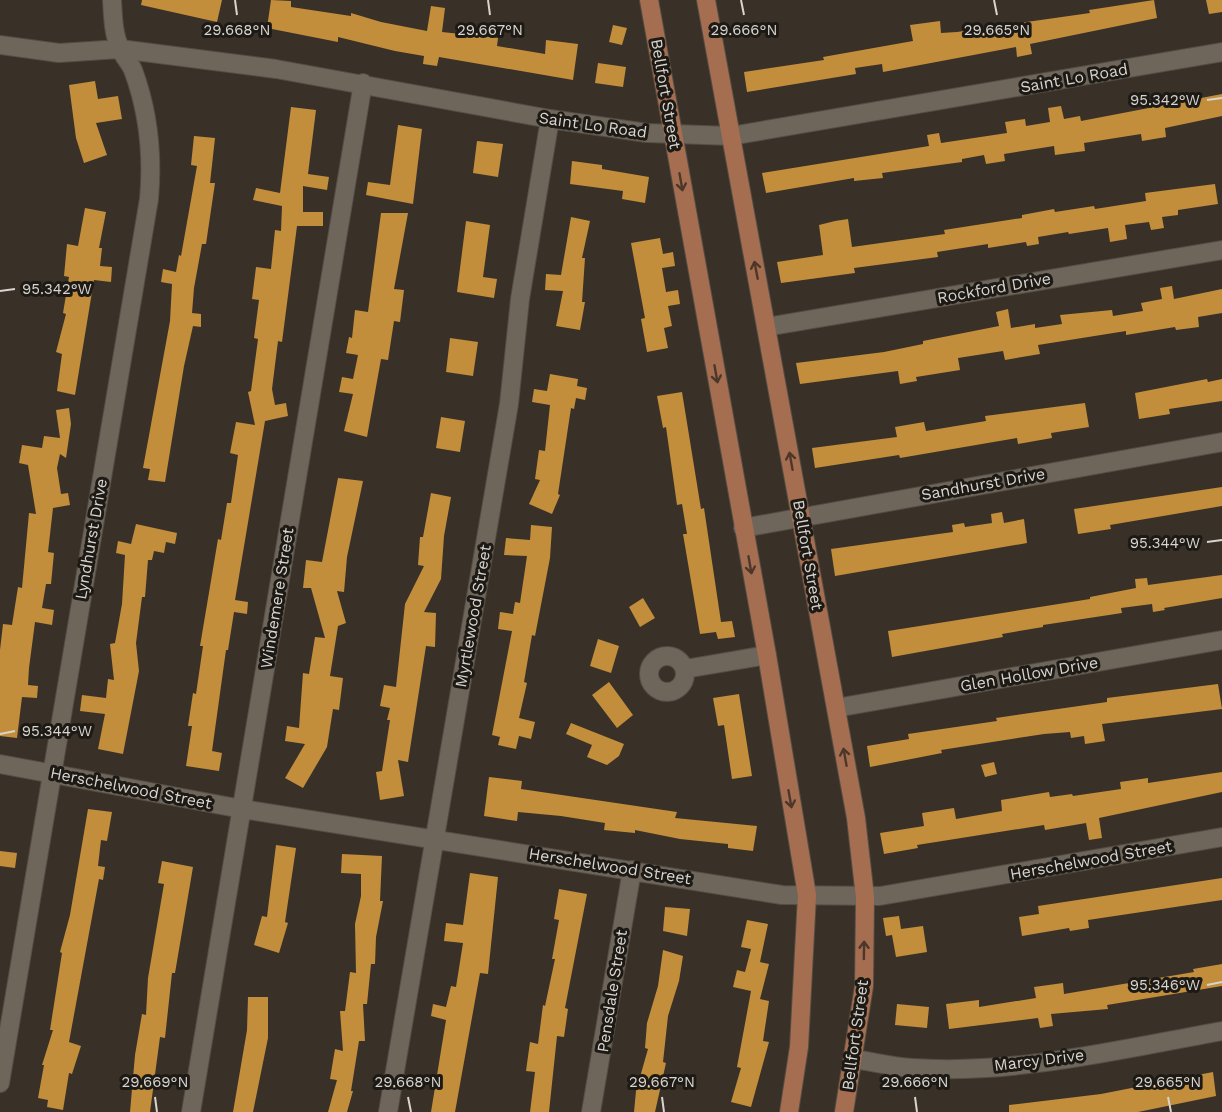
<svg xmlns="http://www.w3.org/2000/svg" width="1222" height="1112" font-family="'Work Sans',sans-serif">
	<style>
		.building { fill: #c28e3c }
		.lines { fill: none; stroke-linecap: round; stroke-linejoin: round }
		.minor-casing { stroke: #544d45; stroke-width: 20 }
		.major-casing { stroke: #544d45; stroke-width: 20 }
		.minor { stroke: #6e665b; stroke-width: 18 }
		.major { stroke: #a56e50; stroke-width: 18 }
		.oneway { stroke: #4d372a }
		.ticks { fill: none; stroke: #d9d4ce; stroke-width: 2 }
		.labels { text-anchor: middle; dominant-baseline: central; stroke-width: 6; stroke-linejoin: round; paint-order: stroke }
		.street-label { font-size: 16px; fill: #d9d4ce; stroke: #1d1a15 }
		.ticks-label { font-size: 15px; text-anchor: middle; fill: #d9d4ce; stroke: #1d1a15; stroke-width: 6; stroke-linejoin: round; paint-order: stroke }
	</style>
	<rect width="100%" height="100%" fill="#393128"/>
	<path class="building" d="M142 0H222L217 22 141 5Z
		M271 0 291 1V7L351 16V13L381 22 427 31 431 6 445 8 442 32 498 38 497 46 545 54 546 40 578 44 573 80 439 57 437 66 423 64 424 56 395 51 338 37V42L267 28Z
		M1154 0 1157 18 1030 44 1032 54 1017 57 1016 47 883 72 882 64 855 68 856 74 747 92 744 72 824 60 823 57 913 41 910 25 940 21 941 33 957 32 1090 13 1089 10Z
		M1206 0H1222V12L1209 14Z
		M613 25 627 28 622 45 609 42Z
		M598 63 626 67 623 87 595 83Z
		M95 81 98 99 118 96 122 119 96 123 107 155 84 163 76 138 69 85Z
		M1222 94V116L1165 128 1166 137 1142 141 1141 134 1084 143 1085 151 1055 155 1054 146 1004 154 1005 161 986 164 984 155 962 159V162L882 173 883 178 854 181V178L766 193 762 173 929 146 927 135 939 133 941 143 1007 133 1005 122 1025 119 1026 126 1050 122 1048 108 1061 106 1064 119 1080 116 1081 121Z
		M291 107 316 110 308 174 329 177 327 190 303 186V212H323V226H297L282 342 278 341 272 389 275 405 286 403 288 416 265 421 235 600 248 602 247 614 234 612 228 650H226L212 751 222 753 219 771 186 766 192 726H188L193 693 196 694 203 646H200L218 539 221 540 227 503H231L238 455 230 453 236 422 255 425 248 392 251 391 258 339 254 338 259 300 252 299 256 267 271 269 275 230 281 231 282 206 253 200 256 188 280 193Z
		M398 125 422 129 413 204 366 195 368 182 390 185Z
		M194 136 215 138 210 183H215L206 244H202L194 288 192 313 201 314V327L193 326 184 366 165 482 148 480 150 469 143 468 170 321 172 284 161 282 163 269 176 272 179 255 181 256 197 166 191 165Z
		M477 141 503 144 498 177 473 173Z
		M572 161 602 165V169L649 177 645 203 622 199 623 191 570 184Z
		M1215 184 1218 204 1178 210V215L1162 217 1164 228 1151 230 1149 222 1125 225 1127 239 1110 242 1108 228 1069 234 1068 232 1038 237 1039 244 1027 246 1026 242 988 248V244L937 252 938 257 854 268 855 273 781 283 777 262 823 255 819 225 835 221 848 219 852 247 945 234 944 230 1022 218V215L1054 209 1055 212 1094 206 1095 209 1146 201 1145 193Z
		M85 208 106 212 99 248H102L100 266 112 267 111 282 94 280 75 395 57 391 62 354 56 352 66 314 63 313 69 277 64 276 67 244 78 246Z
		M381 213H408L394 289 404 290 400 322 394 321 388 360 381 359 367 437 344 431 353 394 339 392 342 377 353 379 358 355 346 353 349 337 352 338 355 310 368 312Z
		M571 217 590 221 582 258H585L582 302H585L580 330 556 326 563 291 545 290 546 274 561 275Z
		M466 221 490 225 483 277 497 279 494 298 457 292Z
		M660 238 663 254 673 252 675 266 662 268 666 292 678 290 680 304 668 306 672 326 664 328 668 348 647 352 641 319 645 318 631 243Z
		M1172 286 1174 299 1222 289V313L1198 317 1199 327 1176 330 1175 327 1126 335V331L1038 345 1040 354 1005 360 1003 351 958 358 960 370 916 377 917 381 900 384 898 371 800 384 796 363 884 352 923 344V341L999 326 996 312 1008 309 1011 328 1035 324V328L1062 324 1060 315 1112 310 1113 316 1143 311 1141 303 1162 299 1160 288Z
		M450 338 478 342 473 376 446 372Z
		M550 374 578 379 577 386 587 388 585 400 576 398 574 409 571 408 558 494 560 495 552 514 529 504 540 480 535 479 539 450 545 451 550 405 532 402 534 389 547 391Z
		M1207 379 1208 382 1222 379V401L1169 409 1170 414 1139 419 1135 393Z
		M682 392 701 509 704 508 721 622 732 621 735 637 718 639 716 632 700 634 683 534H687L682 504 677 505 666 427 663 428 657 396Z
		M1085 403 1089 427 1051 433 1052 438 1018 444 1017 438 900 458 899 455 815 468 812 448 897 437 895 427 924 422 926 431 986 421 985 416Z
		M69 408 71 424 66 458 60 454 57 468 61 494 68 493 70 505 53 508 48 552 54 553 51 584H46L42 608 54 610 52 625 35 622 29 668 28 685 38 686 37 698 22 697 17 738 0 736V650L3 624 12 625 18 587 22 588 29 513 36 514 28 465 19 463 22 445 42 448 44 436 60 438 56 410Z
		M441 417 465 421 460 452 436 448Z
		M338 478 363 481 347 557 344 592 337 591 346 623 338 626 330 676 343 678 339 710 333 709 327 747 303 788 285 778 305 744 285 741 287 726 299 728 303 673 309 674 315 637 325 638 311 588H303L306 560 322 562Z
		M1222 487V506L1110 525 1111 529 1078 534 1074 509Z
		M431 493 451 497 444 536 441 579 424 612 436 613 435 647 426 646 408 762 398 760 404 796 380 800 376 772 382 771 390 720H387L390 708 380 706 384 685 396 687 405 604 424 566 418 565 420 537H423Z
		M1002 512 1004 523 1024 519 1027 543 835 576 831 549 953 532 952 525 964 523 965 527 992 523 991 514Z
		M136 524 177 533 175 544 166 542 164 553 154 551 152 560H148L145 597H142L136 643 139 671 123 754 98 749 105 714 80 711 82 695 106 698 108 679 114 680 110 644 115 643 122 604 125 555 116 553 118 541 131 544Z
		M531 525 552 527 550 558 535 636 532 635 524 682 527 683 519 718 535 722 531 739 519 736 516 749 498 745 500 737 492 735 512 631 498 629 500 612 513 614 515 602 520 603 527 556 504 555 506 538 530 540Z
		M1222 575V598L1164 608 1165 610 1153 612 1152 604 1121 608 1122 613 1043 625V627L1002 634 1003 637 892 657 888 631 1090 599V597L1136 588 1135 579 1147 578 1148 585Z
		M643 598 655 618 640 627 629 607Z
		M598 639 619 646 611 673 590 666Z
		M609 682 633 715 617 728 592 695Z
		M1218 684 1222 709 1102 724 1105 741 1085 744 1084 736 1071 738 1070 732 1044 734 941 750 942 753 870 767 867 746 909 739 908 734 997 721 996 718 1107 702V698Z
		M739 694 752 776 732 779 724 725 718 726 713 698Z
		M571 723 624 744 619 756 607 765 587 757 592 745 566 734Z
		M994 762 997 774 985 777 981 765Z
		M1222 772V792L1099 818 1102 838 1089 840 1086 823 1045 830 1044 825 917 845 918 848 884 854 880 833 924 826 922 813 954 808 956 819 1002 811 1001 800 1049 792 1050 797 1072 794 1073 796 1121 789 1120 782 1148 778V783Z
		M489 777 522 781 521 789 677 812 675 818 757 826 753 851 728 848V844L680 839 635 830V833L604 830 605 823 561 816 518 812 517 821 484 816Z
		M88 809 112 812 107 841 101 840 98 866 105 867 103 880 99 879 69 1042 81 1046 72 1074 69 1073 63 1110 47 1107 48 1100 38 1098 44 1065H42L53 1030H50L62 953 60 952 70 915Z
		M276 845 296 848 285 922 288 923 279 953 254 945 262 916 267 917Z
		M0 851 17 853 15 868 0 866Z
		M342 854 382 856 380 901H383L376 937 375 964H371L367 1004H363L365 1041H359L351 1091H353L347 1112H328L337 1080 330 1079 335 1049 343 1051 340 1011H345L350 972 356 973 355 924 361 896V874L341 873Z
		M162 861 193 867 175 973H172L165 1038 160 1037 150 1112H130L135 1055 142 1014 146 1015 148 978 164 884 158 883Z
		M470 873 498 877 488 974 480 973 455 1112H431L446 1020 431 1016 433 1004 446 1007 451 986 456 987 463 943 444 941 446 923 463 925Z
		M1222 878V900L1088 920 1089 928 1070 931 1069 928 1022 936 1019 917 1039 914 1038 906Z
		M559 889 587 894 565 1008 568 1009 564 1037 557 1036 549 1112H530L535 1072 526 1071 530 1042 538 1044 543 1005 545 1006 555 959H552L559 920 554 919Z
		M665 907 690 909 687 936 663 931Z
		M899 916 901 929 923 926 927 952 896 957 892 935 886 936 883 918Z
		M747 920 768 924 760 962 769 964 760 999 769 1001 763 1041 769 1042 751 1107 731 1102 741 1068 737 1067 751 991 733 987 737 970 745 972 751 949 741 947Z
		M663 950 683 956 679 981 668 1016 663 1062 666 1063 655 1112H634L636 1091 648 1049 645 1048 647 1023 658 986Z
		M1222 964V986L1107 1005 1108 1009 1051 1014 1053 1026 1040 1028 1038 1018 949 1029 946 1004 979 1000V1007L1036 998 1034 987 1063 983 1064 994 1194 972 1193 969Z
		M248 997H268V1038L253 1112H233L247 1030Z
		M897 1004 929 1007 927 1028 895 1025Z
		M1213 1072 1216 1096 1138 1112H1009V1105L1101 1094Z"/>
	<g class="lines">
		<g class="minor-casing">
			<path id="minor" d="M0 45 59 53 120 49 276 69 550 119 647 133 731 136 1222 52
				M766 327 1222 250
				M743 528 1222 442
				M649 674a18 18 0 1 1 36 0a18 18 0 1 1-36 0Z
				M685 669 767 655
				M836 708 1222 640
				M0 764 242 809 782 895 880 896 1222 837
				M854 1059C874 1062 894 1067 913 1068 1016 1075 1122 1049 1222 1031
				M0 1083 149 199C153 154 149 113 133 70 130 63 124 57 121 50 113 35 113 16 112 0
				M191 1112 363 83
				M388 1112 509 404 520 299 550 119
				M591 1112 632 870"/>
		</g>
		<g class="major-casing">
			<path id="major" d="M649 0 767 655 807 895 799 1047 789 1112
				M706 0 856 818 865 897 864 986 844 1112"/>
		</g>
		<use href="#minor" class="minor"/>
		<use href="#major" class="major"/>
	</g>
	<defs><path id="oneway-shaft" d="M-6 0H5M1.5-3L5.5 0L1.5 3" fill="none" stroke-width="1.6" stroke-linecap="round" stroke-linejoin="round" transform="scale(1.5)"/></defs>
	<g class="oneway">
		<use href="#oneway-shaft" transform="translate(681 182) rotate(80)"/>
		<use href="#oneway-shaft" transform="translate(756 270) rotate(-101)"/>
		<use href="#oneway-shaft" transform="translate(716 374) rotate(80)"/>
		<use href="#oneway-shaft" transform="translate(791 461) rotate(-100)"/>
		<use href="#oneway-shaft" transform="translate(750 565) rotate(80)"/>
		<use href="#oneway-shaft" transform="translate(845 757) rotate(-100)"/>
		<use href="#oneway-shaft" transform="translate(790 799) rotate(80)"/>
		<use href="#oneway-shaft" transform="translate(864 950) rotate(-89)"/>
	</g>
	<path class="ticks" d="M235 0 237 15M488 0 490 15M741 0 744 15M994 0 997 15M1207 100 1222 98M0 291 15 289M1207 542 1222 540M0 734 15 731M1207 985 1222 982M155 1097 157 1112M408 1097 411 1112M662 1097 664 1112M915 1097 917 1112M1168 1097 1171 1112"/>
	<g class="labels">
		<g class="street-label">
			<text transform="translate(1074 78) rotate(-10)">Saint Lo Road</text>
			<text transform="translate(666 94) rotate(80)">Bellfort Street</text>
			<text transform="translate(593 125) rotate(8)">Saint Lo Road</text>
			<text transform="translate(994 288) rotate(-10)">Rockford Drive</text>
			<text transform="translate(983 484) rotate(-10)">Sandhurst Drive</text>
			<text transform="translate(91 539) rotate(-80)">Lyndhurst Drive</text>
			<text transform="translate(808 555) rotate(80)">Bellfort Street</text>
			<text transform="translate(277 598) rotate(-81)">Windemere Street</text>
			<text transform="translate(473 616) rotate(-80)">Myrtlewood Street</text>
			<text transform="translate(1029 674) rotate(-10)">Glen Hollow Drive</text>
			<text transform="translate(131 788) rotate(11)">Herschelwood Street</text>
			<text transform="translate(1091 860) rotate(-10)">Herschelwood Street</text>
			<text transform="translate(610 866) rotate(9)">Herschelwood Street</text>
			<text transform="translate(612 991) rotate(-81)">Pensdale Street</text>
			<text transform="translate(855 1035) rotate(-82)">Bellfort Street</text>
			<text transform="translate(1039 1060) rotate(-7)">Marcy Drive</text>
		</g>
	</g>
	<g class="ticks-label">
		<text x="237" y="35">29.668°N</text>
		<text x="490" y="35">29.667°N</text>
		<text x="744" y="35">29.666°N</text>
		<text x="997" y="35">29.665°N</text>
		<text x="1165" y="105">95.342°W</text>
		<text x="57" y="294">95.342°W</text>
		<text x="1165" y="548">95.344°W</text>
		<text x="57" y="736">95.344°W</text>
		<text x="1165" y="990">95.346°W</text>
		<text x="155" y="1087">29.669°N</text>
		<text x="408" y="1087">29.668°N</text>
		<text x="662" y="1087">29.667°N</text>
		<text x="915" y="1087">29.666°N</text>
		<text x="1168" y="1087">29.665°N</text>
	</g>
</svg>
